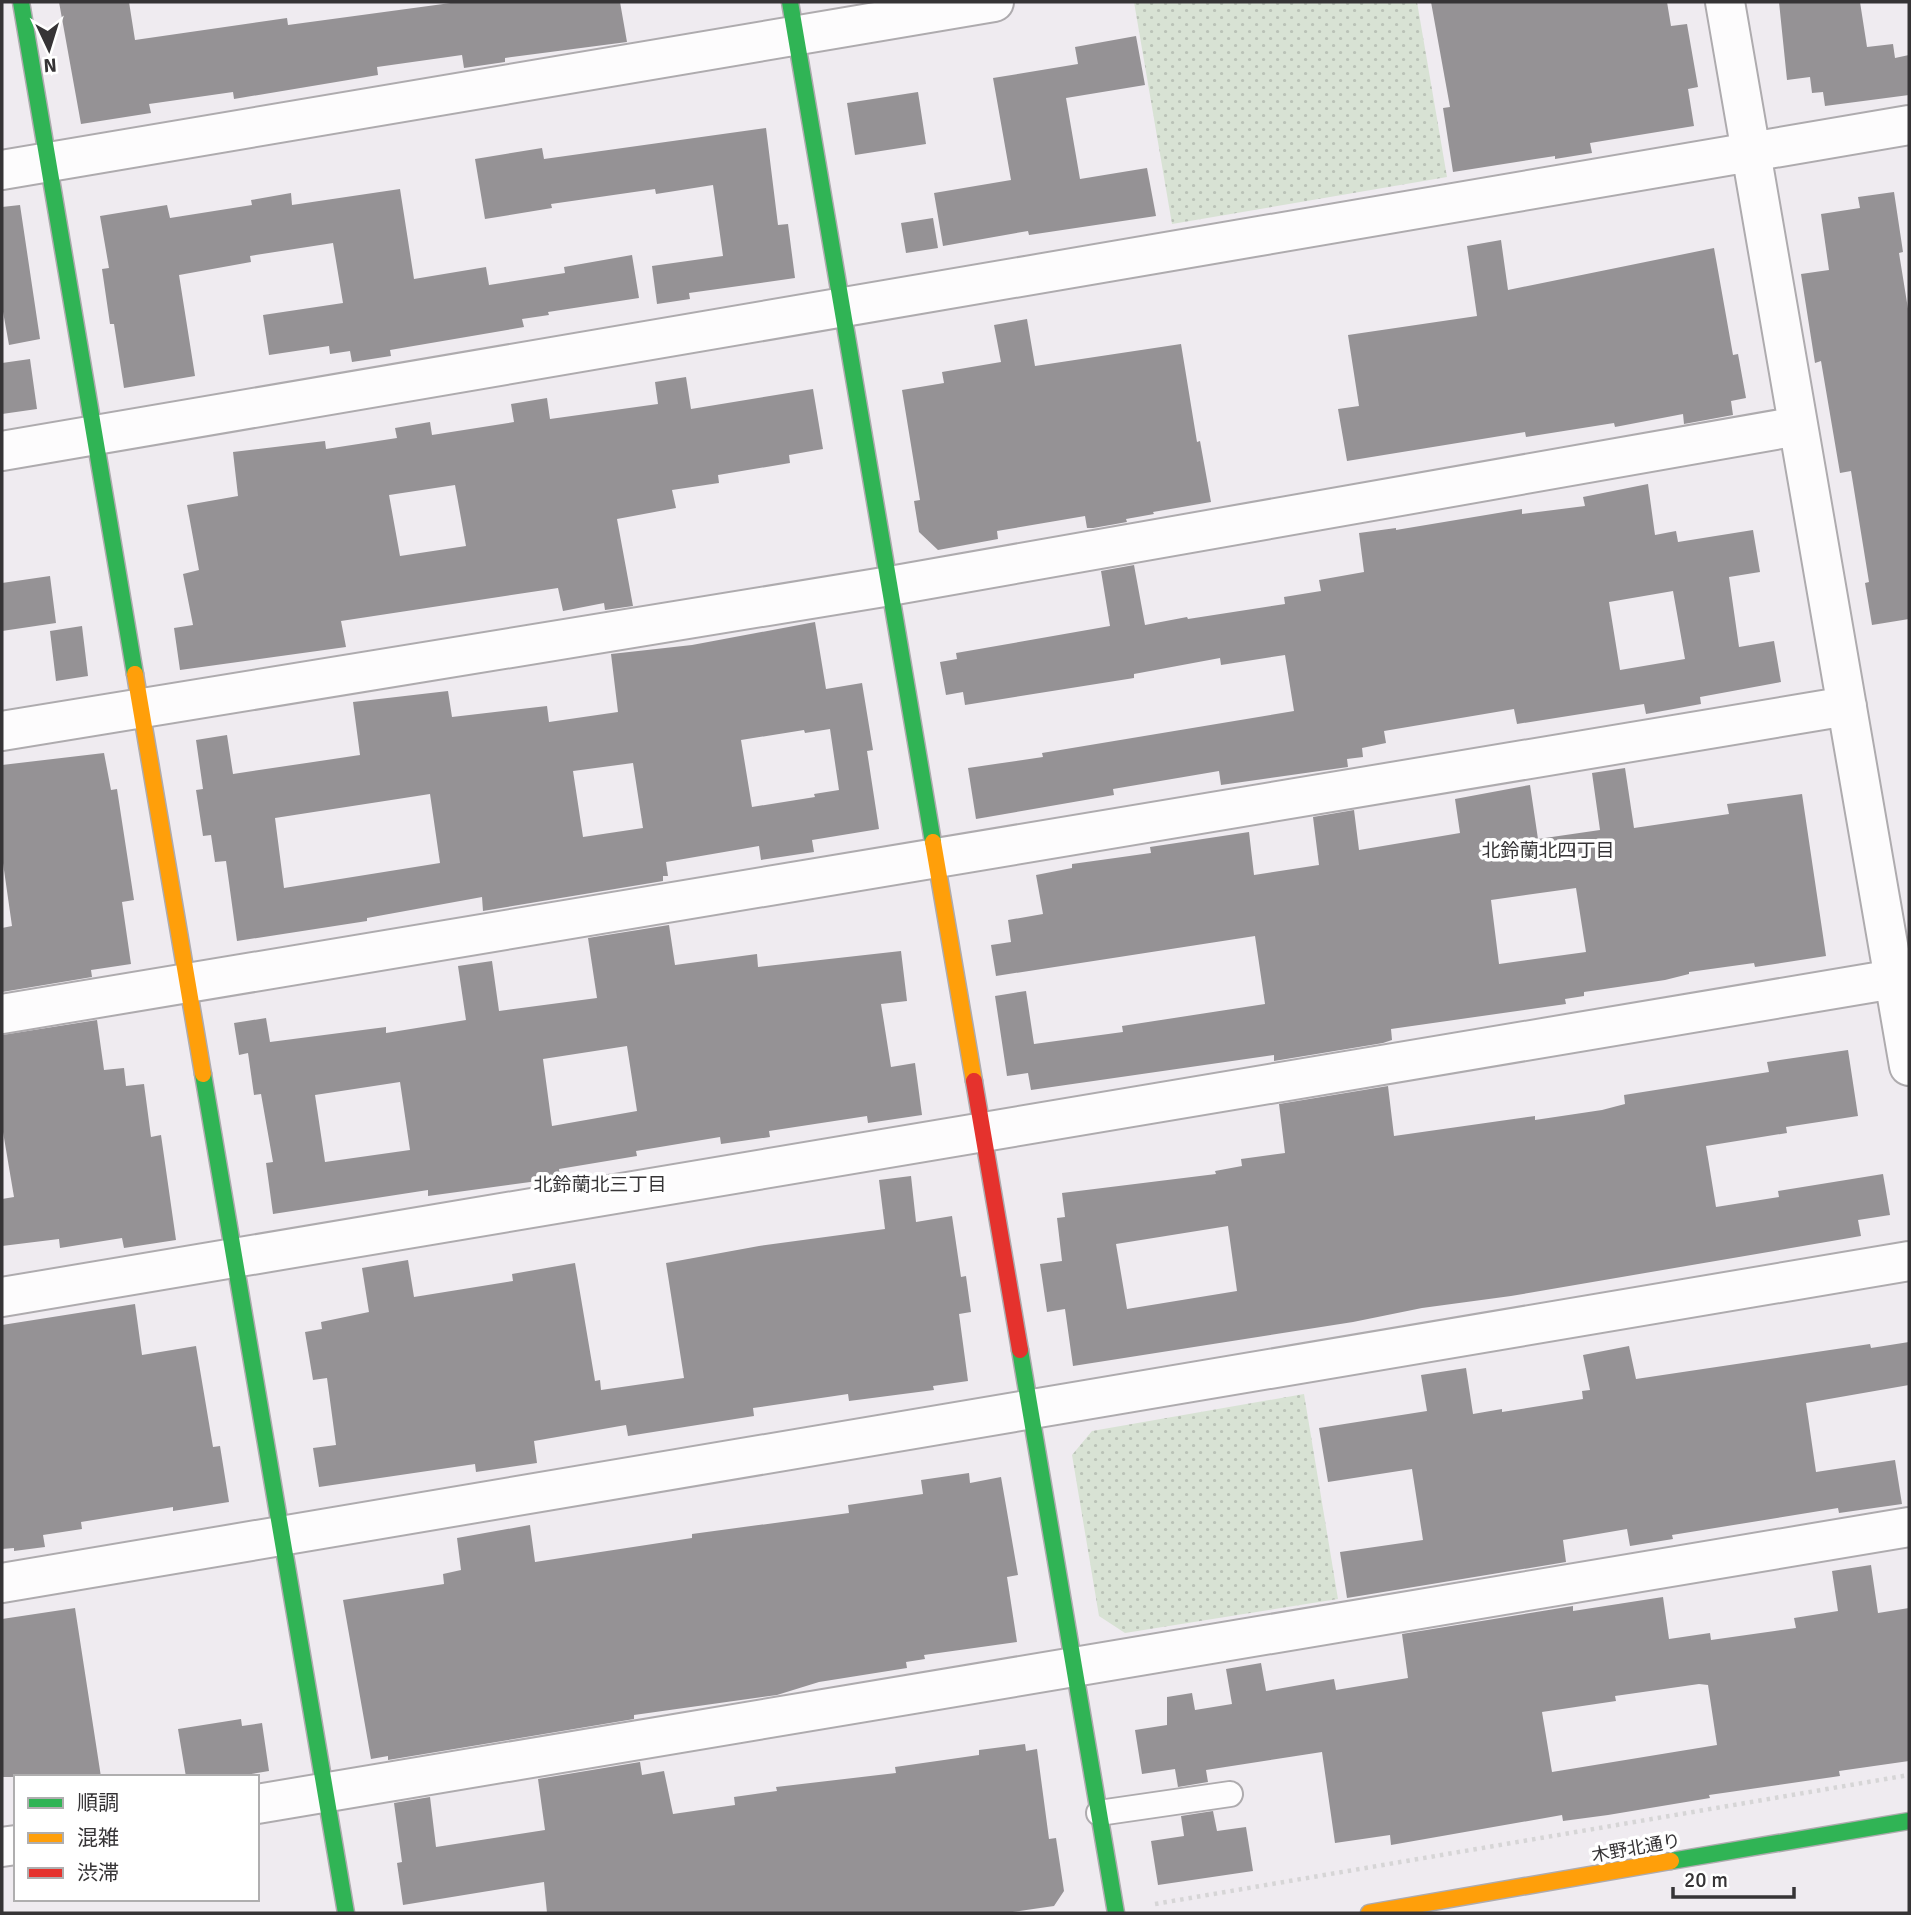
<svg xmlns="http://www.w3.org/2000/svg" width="1911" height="1915" font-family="Signika,'Noto Sans JP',sans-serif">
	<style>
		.park { fill: url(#park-dots) }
		.building { fill: #959295; fill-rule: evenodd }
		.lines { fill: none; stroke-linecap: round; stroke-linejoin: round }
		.lane-casing { stroke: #aeabae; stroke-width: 28 }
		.street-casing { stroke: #aeabae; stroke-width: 42 }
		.fast-casing { stroke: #aeabae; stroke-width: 19 }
		.slow-casing { stroke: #aeabae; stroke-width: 19 }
		.jam-casing { stroke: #aeabae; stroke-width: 19 }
		.path { stroke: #d6d5d6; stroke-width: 4.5; stroke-dasharray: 3.5 5; stroke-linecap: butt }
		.lane { stroke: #fdfcfd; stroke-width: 24 }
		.street { stroke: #fdfcfd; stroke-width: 38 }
		.fast { stroke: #30b455; stroke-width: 16 }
		.slow { stroke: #ff9f0a; stroke-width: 16 }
		.jam { stroke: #e5322d; stroke-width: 16 }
		.labels { text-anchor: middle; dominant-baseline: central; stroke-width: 7; stroke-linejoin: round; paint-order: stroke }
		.street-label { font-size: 18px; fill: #363436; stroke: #fff }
		.neighbourhood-label { font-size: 19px; fill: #363436; stroke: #fff }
	</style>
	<defs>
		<pattern id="park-dots" width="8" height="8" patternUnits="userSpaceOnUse" patternTransform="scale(1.75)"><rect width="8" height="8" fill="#d8e2d4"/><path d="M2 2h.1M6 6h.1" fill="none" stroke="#bac2b7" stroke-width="1.8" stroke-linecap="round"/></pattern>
	</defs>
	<rect width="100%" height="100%" fill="#efebf0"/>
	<path class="park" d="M1134 2H1417L1447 177 1172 224Z
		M1304 1394 1338 1599 1125 1633 1099 1616 1072 1455 1092 1431Z"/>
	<path class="building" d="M59 2H129L135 40 287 18 288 25 458 2H620L627 42 505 58V62L464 68 462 55 377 67 378 75 234 99 233 92 149 104 151 113 81 124Z
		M1431 2H1667L1671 26 1687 24 1698 87 1688 89 1694 126 1590 143 1592 153 1555 159V156L1453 172 1443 108 1450 107Z
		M1779 2H1860L1867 47 1893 44 1895 58 1909 55V95L1825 106 1823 92 1812 93 1810 77 1787 80Z
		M1136 36 1145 85 1066 98 1080 179 1147 168 1156 216 1029 235 1028 231 943 246 934 193 1011 180 993 78 1078 64 1075 47Z
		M918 92 926 144 855 155 847 103Z
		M766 128 778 225 788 224 795 278 689 293 690 299 657 304 652 266 723 256 713 185 656 194 655 189 551 204 552 208 485 219 475 159 542 148 544 159Z
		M400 189 414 279 486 267 489 285 565 273 564 267 632 255 639 298 548 312 549 315 522 319 524 327 390 350 391 356 352 362 350 351 330 354 329 346 269 355 263 315 343 303 333 243 250 256 251 262 179 275 195 376 124 388 114 324H110L102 269 109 268 100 216 167 205 170 218 252 205 251 200 291 193 292 205Z
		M1894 192 1903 252 1899 253 1909 315V619L1872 625 1865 583 1869 582 1851 471 1840 473 1821 361 1815 363 1801 274 1829 270 1821 214 1860 208 1858 197Z
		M20 205 40 339 9 345 2 306V207Z
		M933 218 938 248 906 253 901 223Z
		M1501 240 1508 290 1714 248 1733 355 1738 354 1746 398 1731 401 1733 415 1684 424 1683 414 1615 427 1614 423 1526 437 1525 432 1347 461 1338 409 1359 406 1348 335 1477 316 1467 246Z
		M1027 319 1035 366 1181 344 1197 442 1200 441 1211 502 1153 512 1154 514 1126 519 1127 522 1093 528H1087L1085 516 997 531 998 539 938 550 919 532 914 501 920 500 902 390 944 383 942 372 1001 362 994 325Z
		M30 359 37 409 2 414V363Z
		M686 377 691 409 813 389 823 449 789 455 790 463 718 475 719 483 672 490 676 508 617 519 633 606 605 610 604 603 563 611 558 588 341 621 346 647 180 670 174 628 193 625 183 574 199 570 187 505 238 496 233 452 325 441 326 449 397 438 395 428 430 422 432 435 514 422 511 404 547 398 550 419 658 404 655 382ZM455 485 466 546 400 556 389 495Z
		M1648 484 1655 535 1676 531 1678 542 1753 530 1760 572 1729 577 1739 647 1774 641 1781 682 1700 697 1701 704 1646 714 1644 704 1517 724 1514 709 1384 731 1386 743 1362 748 1363 757 1347 759 1348 767 1221 785 1219 771 1113 789 1114 795 976 819 968 768 1043 757 1042 753 1294 711 1285 655 1221 665 1220 658 1134 674V678L965 705 963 692 946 695 940 662 957 659 956 653 1110 626 1101 571 1134 565 1145 625 1187 617 1188 619 1285 604 1284 597 1321 591 1319 580 1364 572 1359 533 1396 528V530L1522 509V514L1585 506 1583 497ZM1673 591 1685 659 1620 670 1609 602Z
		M50 576 56 623 2 631V583Z
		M815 622 826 689 862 683 873 750 867 751 879 829 812 840 814 852 761 860 759 846 666 862 668 876H663V881L483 911 482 897 367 918V921L237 941 226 861 215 862 211 835 203 836 196 790 203 789 196 740 227 735 233 774 360 755 353 702 448 691 452 717 547 706 549 722 618 712 611 654 692 645ZM830 729 839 790 814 794 815 797 752 807 741 740 804 730 805 733ZM633 763 643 828 583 837 573 771ZM430 794 440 863 284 888 275 818Z
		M82 626 88 676 56 681 50 631Z
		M104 753 111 790 117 789 134 900 122 902 131 964 91 970 92 977 2 992V928L12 926 2 856V765Z
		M1625 768 1634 828 1729 814 1727 804 1802 794 1826 956 1755 967 1754 963 1689 972V974L1665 980 1584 992V996L1565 999 1566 1004 1391 1029 1392 1040 1383 1043 1274 1061V1055L1031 1090 1028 1073 1007 1076 995 996 1026 991 1034 1044 1123 1032 1122 1026 1265 1004 1255 936 996 976 991 945 1011 942 1008 920 1043 914 1036 875 1072 868V864L1151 853 1150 847 1249 832 1254 875 1319 865 1313 817 1354 810 1359 850 1460 833 1455 799 1530 785 1538 839 1600 830 1592 773ZM1576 888 1586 952 1499 964 1491 900Z
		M669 925 675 965 757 954 758 967 901 951 907 1001 881 1004 891 1067 915 1063 922 1115 868 1123 867 1116 769 1131 770 1137 721 1144 720 1137 636 1151 637 1156 559 1169 560 1178 428 1196V1190L273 1214 266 1163 273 1162 261 1094 254 1095 248 1053 239 1055 234 1023 266 1018 270 1042 386 1027V1033L466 1020 458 966 492 961 499 1011 597 998 588 938ZM627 1046 637 1111 552 1126 543 1059ZM400 1082 410 1150 325 1162 315 1095Z
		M97 1020 104 1070 124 1068 126 1086 144 1084 151 1137 161 1135 176 1240 124 1248 122 1238 60 1248 59 1239 2 1246V1199L14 1197 2 1126V1035Z
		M1848 1050 1858 1116 1786 1127 1787 1133 1706 1146 1716 1207 1779 1197 1778 1191 1883 1174 1890 1215 1858 1220 1861 1236 1511 1296 1422 1308 1353 1322 1073 1366 1065 1309 1047 1312 1040 1264 1062 1261 1057 1218 1065 1217 1062 1193 1216 1174 1215 1171 1242 1166 1241 1159 1285 1153 1279 1104 1388 1086 1394 1136 1535 1116V1120L1602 1110 1625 1104 1624 1095 1769 1072 1767 1062ZM1228 1226 1237 1291 1127 1309 1116 1244Z
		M911 1176 916 1222 952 1216 961 1277 966 1276 971 1312 959 1314 968 1381 933 1386 934 1390 849 1401 848 1394 753 1408 754 1416 628 1436 626 1425 534 1441 537 1463 476 1472 475 1464 319 1487 313 1448 336 1445 327 1378 313 1380 305 1332 322 1329 321 1322 369 1312 362 1268 408 1260 414 1297 513 1281 512 1274 575 1263 595 1381 600 1380 601 1390 684 1378 666 1263 759 1246 885 1229 879 1180Z
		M135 1304 142 1355 196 1346 213 1447 220 1446 229 1502 173 1511V1507L81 1522 82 1529 43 1535 45 1547 14 1551V1548L2 1549V1325Z
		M1909 1342V1385L1806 1403 1816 1472 1895 1460 1902 1504 1839 1513 1838 1508 1672 1535 1673 1539 1630 1546 1627 1529 1563 1540 1566 1562 1347 1598 1340 1552 1423 1540 1412 1469 1328 1482 1319 1428 1427 1411 1421 1375 1466 1368 1473 1414 1502 1409V1412L1583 1399 1582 1391 1590 1390 1583 1355 1629 1346 1636 1379 1870 1344 1871 1348Z
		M969 1473 970 1483 1001 1477 1018 1575 1007 1577 1017 1642 924 1655 925 1659 906 1662 907 1668 819 1682 777 1695 634 1715V1719L388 1760V1756L371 1759 343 1600 444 1584 443 1574 461 1570 457 1538 530 1525 535 1562 692 1538V1534L849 1513 848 1505 923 1494 921 1480Z
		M1871 1565 1878 1613 1909 1608V1761L1839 1771 1840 1776 1709 1795 1710 1798 1608 1815 1563 1821 1562 1815 1391 1845 1390 1835 1335 1843 1322 1752 1206 1770 1208 1782 1178 1787 1175 1769 1142 1774 1135 1730 1167 1725V1697L1192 1693 1195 1710 1232 1704 1226 1669 1261 1663 1266 1691 1334 1679 1336 1690 1408 1678 1402 1634 1573 1606V1611L1663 1597 1669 1639 1710 1633 1711 1640 1796 1628 1794 1618 1838 1611 1832 1571ZM1699 1684 1708 1685 1717 1745 1552 1772 1542 1712 1616 1701 1615 1696Z
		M75 1608 101 1777H2V1619Z
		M241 1719 242 1726 262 1723 269 1771 233 1777H186L178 1729Z
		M1025 1744 1026 1751 1037 1749 1049 1839 1056 1838 1064 1891 1054 1906 1005 1913H547L544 1882 403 1905 397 1863 402 1862 394 1803 430 1797 436 1847 545 1830 538 1779 640 1762 642 1775 664 1771 673 1814 735 1805 734 1797 777 1791 776 1787 896 1773 895 1767 979 1755V1750Z
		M1213 1811 1217 1831 1246 1827 1253 1871 1158 1885 1151 1841 1184 1836 1181 1816Z"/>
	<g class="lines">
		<g class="lane-casing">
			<path id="lane" d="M1099 1813 1230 1794"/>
		</g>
		<g class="street-casing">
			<path id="street" d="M1725 2 1909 1066
				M2 170 994 2
				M2 451 1909 125
				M2 731 890 586 1798 426
				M2 1014 1847 706
				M2 1297 1894 979
				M2 1583 1909 1261
				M257 1804 1909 1527
				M2 1847 16 1845"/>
		</g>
		<g class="fast-casing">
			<path id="fast" d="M21 2 135 674
				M790 2 933 842
				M203 1074 346 1913
				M1020 1350 1116 1913
				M1671 1861 1909 1821"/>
		</g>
		<g class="slow-casing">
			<path id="slow" d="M135 674 203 1074
				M933 842 974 1081
				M1369 1913 1671 1861"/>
		</g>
		<g class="jam-casing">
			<path id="jam" d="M974 1081 1020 1350"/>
		</g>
		<path class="path" d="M1155 1904 1909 1775"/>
		<use href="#lane" class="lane"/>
		<use href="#street" class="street"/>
		<use href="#fast" class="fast"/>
		<use href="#slow" class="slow"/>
		<use href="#jam" class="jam"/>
	</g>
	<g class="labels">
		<g class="street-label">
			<text transform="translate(1636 1848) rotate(-10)">木野北通り</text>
		</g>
		<g class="neighbourhood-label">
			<text x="1548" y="851">北鈴蘭北四丁目</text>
			<text x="600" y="1185">北鈴蘭北三丁目</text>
		</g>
	</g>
	<rect width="1911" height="1915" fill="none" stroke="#363436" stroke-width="7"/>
	<rect x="14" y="1775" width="245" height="126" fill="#ffffff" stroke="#afaeaf" stroke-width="2"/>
	<rect x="28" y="1798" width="35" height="10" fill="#30b455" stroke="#afaeaf" stroke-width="2"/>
	<text x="77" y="1810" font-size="21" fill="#363436">順調</text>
	<rect x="28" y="1833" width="35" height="10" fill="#ff9f0a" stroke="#afaeaf" stroke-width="2"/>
	<text x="77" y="1845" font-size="21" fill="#363436">混雑</text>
	<rect x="28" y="1868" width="35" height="10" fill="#e5322d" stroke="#afaeaf" stroke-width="2"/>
	<text x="77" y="1880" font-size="21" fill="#363436">渋滞</text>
	<g transform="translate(49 49) rotate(176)" stroke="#ffffff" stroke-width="5" paint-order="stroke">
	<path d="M0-5L12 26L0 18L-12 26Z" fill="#363436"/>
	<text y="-10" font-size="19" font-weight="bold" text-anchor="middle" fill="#363436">N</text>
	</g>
	<path d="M1673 1887v10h121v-10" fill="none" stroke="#363436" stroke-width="3.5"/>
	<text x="1684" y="1887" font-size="21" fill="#363436" stroke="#ffffff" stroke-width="5" paint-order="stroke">20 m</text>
</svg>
